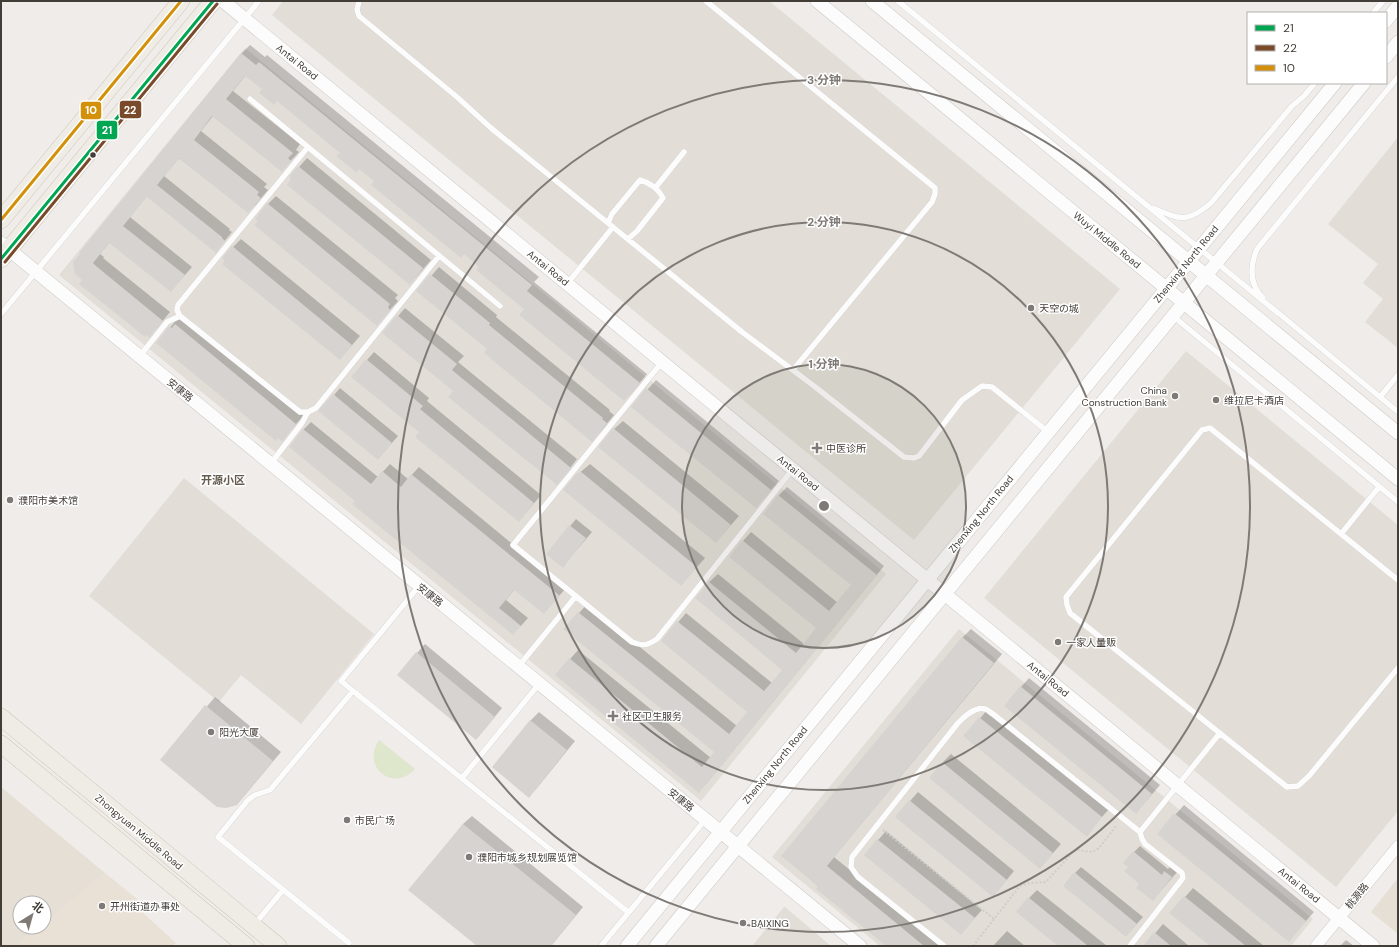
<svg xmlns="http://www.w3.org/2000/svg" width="1399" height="947" font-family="'DM Sans','Noto Sans SC','Noto Sans JP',sans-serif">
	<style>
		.residential { fill: #e2ded7 }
		.commercial { fill: #e9e0d6 }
		.education { fill: #e5dfd5 }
		.green { fill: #dee6cc }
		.shadow { fill: #0003 }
		.building { fill: #d7d3d0 }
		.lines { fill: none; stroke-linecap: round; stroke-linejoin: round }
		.service-casing { stroke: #cccac7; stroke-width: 6 }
		.minor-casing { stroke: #cccac7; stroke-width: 12 }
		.tertiary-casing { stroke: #cccac7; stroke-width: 14 }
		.primary-casing { stroke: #cfc7b9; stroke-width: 18 }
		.path { stroke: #cfcdcb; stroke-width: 2; stroke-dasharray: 2 2; stroke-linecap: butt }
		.service { stroke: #fdfcfc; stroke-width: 5.5 }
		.minor { stroke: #fdfcfc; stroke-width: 11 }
		.tertiary { stroke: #fdfcfc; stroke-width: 13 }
		.primary { stroke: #efebe5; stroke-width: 17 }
		.bus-1-casing { stroke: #fff; stroke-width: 6 }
		.bus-2-casing { stroke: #fff; stroke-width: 6 }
		.bus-3-casing { stroke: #fff; stroke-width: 6 }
		.bus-1 { stroke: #00a651; stroke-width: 3 }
		.bus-2 { stroke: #7a4b2a; stroke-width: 3 }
		.bus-3 { stroke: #d3910b; stroke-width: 3 }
		.ring { fill: none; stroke: #7f7a75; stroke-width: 2 }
		.bus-dot { fill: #433d37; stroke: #fff; stroke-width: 1.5 }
		.poi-dot { fill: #7f7a75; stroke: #fff; stroke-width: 1.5 }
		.labels { text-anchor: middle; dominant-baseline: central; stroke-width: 3; stroke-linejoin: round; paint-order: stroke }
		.street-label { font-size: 10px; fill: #433d37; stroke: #fff }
		.poi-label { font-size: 10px; fill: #433d37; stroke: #fff; text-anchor: start }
		.neighbourhood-label { font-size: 11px; font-weight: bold; fill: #655b4f; stroke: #fff }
		.centre { fill: #7f7a75; stroke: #fff; stroke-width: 2 }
		.ring-label { font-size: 12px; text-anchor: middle; font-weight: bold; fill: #7f7a75; stroke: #fff; stroke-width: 3; stroke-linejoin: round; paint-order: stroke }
		.line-badge { stroke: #fff; stroke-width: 1.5 }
		.badge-label { font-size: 11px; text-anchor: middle; font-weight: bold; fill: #fff }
	</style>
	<rect width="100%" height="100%" fill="#efece9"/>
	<path class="residential" d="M283 1H769L1120 289 914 540 272 15Z
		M245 48 886 574 701 801 59 275Z
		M1398 137V348L1365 322 1383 299 1363 283 1378 264 1328 224Z
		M1186 351 1398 525V811L1336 887 984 598Z
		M184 478 374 634 301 724 241 675 219 702 89 596Z
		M959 629 1313 919 1291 946H880L772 857Z
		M784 907H785L831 946H752Z"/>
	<path class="commercial" d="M105 873 137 899 143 913 176 943 172 946H16L39 927H44V923Z"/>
	<path class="education" d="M1 787 105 873 44 923V903H20V927H39L16 946H1Z
		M1398 878V934L1371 912Z"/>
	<path class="green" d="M379 740 415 769C393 793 361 767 379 740Z"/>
	<path class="shadow" d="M250 45 265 57 267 55 539 277 534 282 647 374 632 392 624 400 525 309 481 266 246 75 233 91 300 144 296 150 299 152 282 170 213 116 201 131 267 184 264 187 268 190 256 204 248 212 179 158 164 176 230 229 229 230 232 232 223 243 215 251 147 196 130 217 192 267 171 291 110 242 100 254 104 257 103 258 170 312 157 328 83 280 80 253 242 53Z
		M307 158 431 260 410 284 299 167Z
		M276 196 398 295 395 298 398 301 377 324 259 221 268 204Z
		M241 239 360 336 340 359 233 247Z
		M439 267 497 315 496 317 610 410 609 411 614 415 599 433 489 349 418 291Z
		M405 308 464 356 458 362 577 459 564 476 454 391 398 316Z
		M178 318 304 415 282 440 157 343Z
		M374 352 429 398 427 401 541 495 526 513 420 432 367 360Z
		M656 380 779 481 756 507 632 407Z
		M340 388 398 436 378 459 334 395Z
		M623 421 739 516 716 542 614 429Z
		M311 422 378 477 390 464 408 479 419 467 566 588 544 613 515 589 506 600 528 618 520 627 356 501 303 430Z
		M590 464 705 558 681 585 565 490 578 474Z
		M787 487 884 566 707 783 556 675 578 650 711 758 716 752 565 629 587 604 737 726 749 711 662 641 686 613 772 683 783 670 709 582 718 574 804 644 818 627 743 541 751 532 838 603 852 585 778 496Z
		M576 519 592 532 563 566 547 554Z
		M971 629 1002 654 834 857 943 946H888L783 856 963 637Z
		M425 644 502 708 484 730 417 653Z
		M1029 678 1160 785 1136 813 1021 687Z
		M215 697 281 752 245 795 161 760Z
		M988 709 1110 808 1086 835 965 736Z
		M539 712 575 741 537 788 529 796 493 767 531 720Z
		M951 754 1061 844 1040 868 942 763Z
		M918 792 1014 871 1001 887 910 801Z
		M1184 805 1314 912 1289 940 1159 833Z
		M472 816 583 907 551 946H478L410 890 463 824Z
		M886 831 982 910 961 933 865 855Z
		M1140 846 1168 869 1171 866 1178 871 1153 900 1141 884 1134 852Z
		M1081 867 1143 917 1126 936 1075 873Z
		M1193 888 1264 946H1211L1171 913Z
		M1037 890 1107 946H1059L1029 898Z
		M1163 924 1189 946H1144Z
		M1007 931 1025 946H993Z
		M1346 940 1354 946H1340Z"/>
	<path class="building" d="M241 53 256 65 259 62 532 285 527 291 640 383 624 401 519 315 524 309 476 270 479 267 464 254 461 258 371 185 374 181 359 169 357 173 336 156 340 153 277 101 274 105 259 93 262 89 245 76 226 99 293 153 288 158 291 161 282 172 212 116 194 140 259 192 257 195 261 198 248 213 179 158 157 185 222 237V238L225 241 216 253 147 197 123 226 185 275 171 292 109 243 93 263 96 266 163 321 149 338 147 335 145 337 79 284 82 280 75 274 73 262 80 254 79 253Z
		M298 166 423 268 410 285 287 185 291 179 289 177Z
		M267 203 390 304 388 307 390 310 377 326 254 225 258 221 255 219Z
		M232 246 352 345 340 360 222 264 225 261 222 258Z
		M430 274 490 323 489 325 603 418 602 419 607 423 592 442 484 353 487 349 416 291Z
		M397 315 457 364 452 370 571 468 557 485 448 397 453 391 382 333Z
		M175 324 296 424 282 442 278 438 276 441 156 343 169 326 172 328Z
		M366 359 423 406 420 409 534 503 519 522 415 437 419 432 351 377Z
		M646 388 771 490 756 508 631 407Z
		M333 394 392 443 378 460 318 411Z
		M613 428 731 525 716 543 598 447Z
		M303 429 371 484 382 471 401 487 411 474 560 596 544 614 514 590 499 608 521 626 513 635 352 504 355 501 289 447Z
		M580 471 697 567 681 586 563 490 577 473 578 474Z
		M778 495 877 575 699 793 555 675 569 658 702 767 714 752 563 629 578 612 729 734 747 712 661 641 677 621 764 691 782 670 695 598 709 582 796 653 816 628 729 557 742 540 829 611 851 585 763 514Z
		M569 525 586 538 563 568 546 554Z
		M962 637 994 663 827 866 924 946H886L816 889 818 886 781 856Z
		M416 652 495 717 476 740 397 675Z
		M1020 686 1152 794 1136 814 1004 706Z
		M205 705 273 761 237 805 226 808 217 807 160 760Z
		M979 717 1102 817 1087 837 963 736Z
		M530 720 567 750 529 798 492 767Z
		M942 762 1053 853 1040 869 929 778Z
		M909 800 1007 880 993 897 895 817Z
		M1174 813 1306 921 1289 942 1157 834Z
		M463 824 576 915 551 946H477L408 890Z
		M877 839 975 918 961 935 864 855Z
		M1133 851 1162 875 1164 871 1172 877 1153 901 1136 888 1139 884 1124 871 1128 867 1123 863Z
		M1074 872 1137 924 1126 937 1063 886Z
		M1184 896 1246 946H1210L1169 913Z
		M1028 897 1088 946H1058L1016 912Z
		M1154 932 1171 946H1143Z"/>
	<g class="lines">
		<g class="service-casing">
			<path id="service" d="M359 1 357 10 359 16 457 97 491 128 742 332 814 386 904 457 914 458 919 456 962 400 982 386 992 387 1048 432
				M706 1 935 188V194L932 202 793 370
				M898 1 1278 313
				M1373 13 1383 1
				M250 99 500 306
				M308 147 178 305 177 310 180 316 300 412H308L316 408 439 256
				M656 187 684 152
				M1153 208C1181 220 1187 223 1211 203L1292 106 1304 96 1315 83
				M608 223 612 214 640 180C651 183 658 188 663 198L637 231 628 239
				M567 284 613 227
				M1263 298C1249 284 1250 266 1257 249L1398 77
				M1276 311 1398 412
				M1 314 259 1
				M1173 316 1398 502
				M139 357 167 322 180 316
				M662 362 513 545 632 642C644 646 646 646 657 639L793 469
				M1380 397 1398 375
				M271 463 302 423 308 412
				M1341 534 1379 487
				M1398 580 1210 428 1202 430 1066 597 1067 605 1070 613 1287 787 1298 786 1309 776 1398 668
				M518 667 576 596
				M353 691 628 912
				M462 778 539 684
				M1140 832 1220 733
				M254 925 283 890
				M349 943 218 837 248 800 255 795 270 790 353 691 341 681 419 586
				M601 946 705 820
				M944 946 858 877 851 867 852 857 958 723C964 717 975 706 985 709 987 709 991 713 993 714L1140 832 1142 839 1145 844 1182 873 1183 878 1130 946"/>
		</g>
		<g class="minor-casing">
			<path id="minor" d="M1316 946 1398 846"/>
		</g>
		<g class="tertiary-casing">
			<path id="tertiary" d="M223 1 1373 946
				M817 1 1398 479
				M872 1 1398 433
				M1386 21 1398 6
				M1386 57 1398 42
				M1 243 860 946
				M627 946 1335 83
				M656 946 1364 83"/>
		</g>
		<g class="primary-casing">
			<path id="primary" d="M1 220 181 1
				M1 259 213 1
				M1 717 278 946
				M1 744 246 946"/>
		</g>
		<path class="path" d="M883 830 994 919
			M973 946 1019 887C1027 882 1037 883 1046 882L1073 852 1077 850 1092 852 1099 848 1117 825"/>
		<use href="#service" class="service"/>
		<use href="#minor" class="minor"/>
		<use href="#tertiary" class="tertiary"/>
		<use href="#primary" class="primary"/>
		<g class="bus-1-casing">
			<path id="bus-1" d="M1 259 213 1"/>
		</g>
		<g class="bus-2-casing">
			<path id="bus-2" d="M5 262 217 4"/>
		</g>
		<g class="bus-3-casing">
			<path id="bus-3" d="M1 220 181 1"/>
		</g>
		<use href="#bus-1" class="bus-1"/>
		<use href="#bus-2" class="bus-2"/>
		<use href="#bus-3" class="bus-3"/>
	</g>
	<circle cx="824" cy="506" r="142" fill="#7f7a75" fill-opacity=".12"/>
	<g class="ring">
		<circle cx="824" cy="506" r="142"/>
		<circle cx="824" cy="506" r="284"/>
		<circle cx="824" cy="506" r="426"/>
	</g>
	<circle class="bus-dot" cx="93" cy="155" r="3.5"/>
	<g class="poi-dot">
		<circle cx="1031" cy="308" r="4"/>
		<circle cx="1175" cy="396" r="4"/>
		<circle cx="1216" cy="400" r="4"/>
		<path d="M815 442h4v4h4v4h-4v4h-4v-4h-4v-4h4z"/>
		<circle cx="10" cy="500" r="4"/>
		<circle cx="1058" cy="642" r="4"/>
		<path d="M611 710h4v4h4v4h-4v4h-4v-4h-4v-4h4z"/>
		<circle cx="211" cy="732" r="4"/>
		<circle cx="347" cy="820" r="4"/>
		<circle cx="469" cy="857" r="4"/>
		<circle cx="102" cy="906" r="4"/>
		<circle cx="743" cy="923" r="4"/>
	</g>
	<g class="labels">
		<g class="street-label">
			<text transform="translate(297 62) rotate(39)">Antai Road</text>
			<text transform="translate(1107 240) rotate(39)">Wuyi Middle Road</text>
			<text transform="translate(1186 264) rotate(-51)">Zhenxing North Road</text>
			<text transform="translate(548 268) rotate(39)">Antai Road</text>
			<text transform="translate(180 390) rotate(39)">安康路</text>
			<text transform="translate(798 473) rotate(39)">Antai Road</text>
			<text transform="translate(981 514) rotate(-51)">Zhenxing North Road</text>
			<text transform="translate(430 595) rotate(39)">安康路</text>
			<text transform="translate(1048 679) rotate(39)">Antai Road</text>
			<text transform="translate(775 765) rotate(-51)">Zhenxing North Road</text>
			<text transform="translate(681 800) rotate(39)">安康路</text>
			<text transform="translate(139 832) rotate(40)">Zhongyuan Middle Road</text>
			<text transform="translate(1299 885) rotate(39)">Antai Road</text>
			<text transform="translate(1357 896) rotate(-51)">桃源路</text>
		</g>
		<g class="poi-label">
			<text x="1039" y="308">天空の城</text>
			<text x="1167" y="390" text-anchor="end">China<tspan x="1167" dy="12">Construction Bank</tspan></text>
			<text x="1224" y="400">维拉尼卡酒店</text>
			<text x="826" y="448">中医诊所</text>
			<text x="18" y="500">濮阳市美术馆</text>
			<text x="1066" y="642">一家人量贩</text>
			<text x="622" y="716">社区卫生服务</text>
			<text x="219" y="732">阳光大厦</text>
			<text x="355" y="820">市民广场</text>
			<text x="477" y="857">濮阳市城乡规划展览馆</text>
			<text x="110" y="906">开州街道办事处</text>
			<text x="751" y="923">BAIXING</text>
		</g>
		<g class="neighbourhood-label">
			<text x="223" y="480">开源小区</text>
		</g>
	</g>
	<circle cx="824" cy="506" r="6" class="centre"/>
	<g class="ring-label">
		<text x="824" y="84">3 分钟</text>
		<text x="824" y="226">2 分钟</text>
		<text x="824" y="368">1 分钟</text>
	</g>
	<g class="line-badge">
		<rect x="119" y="100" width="23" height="19" rx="4" fill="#7a4b2a"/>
		<rect x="80" y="101" width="22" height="19" rx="4" fill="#d3910b"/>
		<rect x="96" y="120" width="22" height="20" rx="4" fill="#00a651"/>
	</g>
	<g class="badge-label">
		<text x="130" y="114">22</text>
		<text x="91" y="114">10</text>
		<text x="107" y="134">21</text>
	</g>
	<rect width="1399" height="947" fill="none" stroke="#433d37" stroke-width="4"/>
	<rect x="1247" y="12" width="140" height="72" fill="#ffffff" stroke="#b4b1af"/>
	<rect x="1255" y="25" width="20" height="6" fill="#00a651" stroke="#b4b1af"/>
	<text x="1283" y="32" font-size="12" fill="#433d37">21</text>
	<rect x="1255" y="45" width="20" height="6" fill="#7a4b2a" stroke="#b4b1af"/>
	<text x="1283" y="52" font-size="12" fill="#433d37">22</text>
	<rect x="1255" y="65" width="20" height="6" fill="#d3910b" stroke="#b4b1af"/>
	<text x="1283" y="72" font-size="12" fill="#433d37">10</text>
	<g transform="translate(32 915) rotate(37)"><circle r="19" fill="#ffffff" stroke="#b4b1af"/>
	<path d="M0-3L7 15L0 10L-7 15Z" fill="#7f7a75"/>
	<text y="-6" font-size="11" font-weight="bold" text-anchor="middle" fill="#433d37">北</text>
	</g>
</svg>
